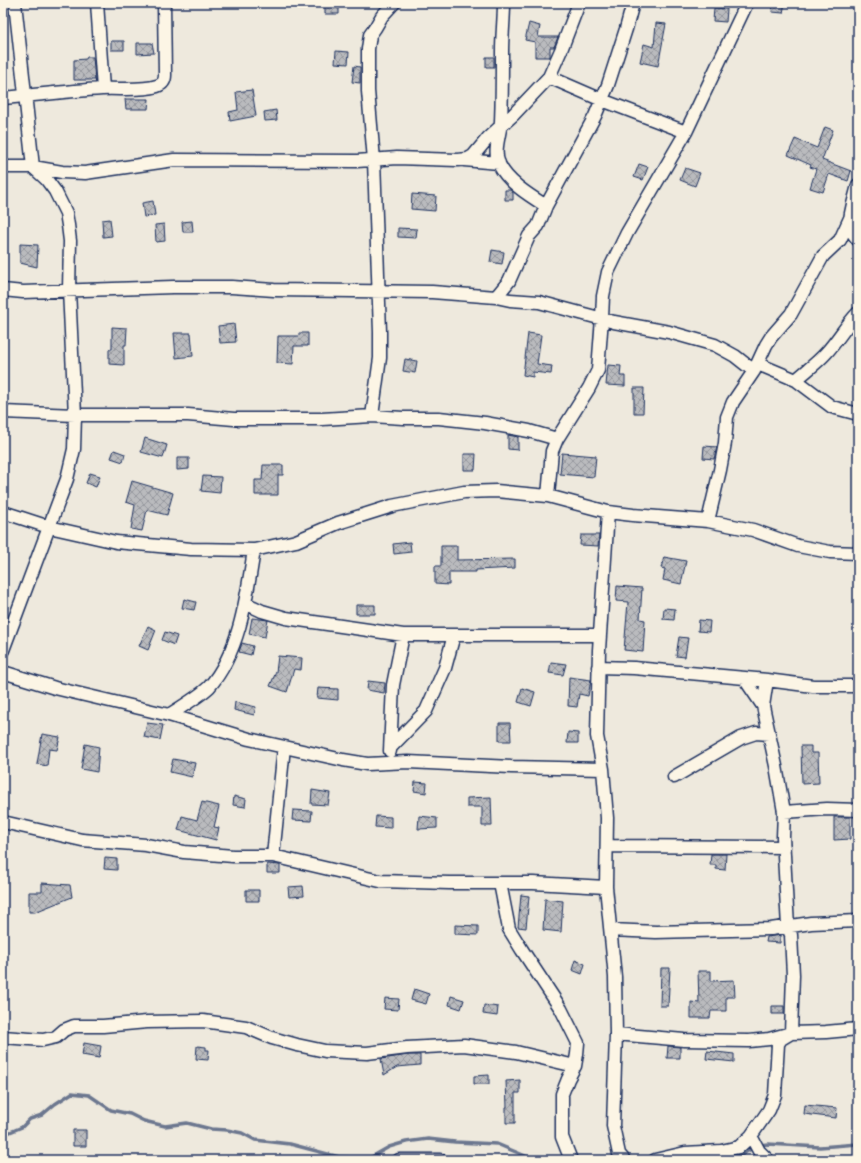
<svg xmlns="http://www.w3.org/2000/svg" width="861" height="1163" font-family="Mali,sans-serif">
	<style>
		.lines { fill: none; stroke-linecap: round; stroke-linejoin: round }
		.stream { stroke: #6c778f; stroke-width: 3.5 }
		.building { fill: url(#building-cross-hatch); stroke: #1b2f5e }
		.street-casing { stroke: #1b2f5e; stroke-width: 15 }
		.street { stroke: #fcf5e5; stroke-width: 12 }
	</style>
	<defs>
		<pattern id="building-cross-hatch" width="8" height="8" patternUnits="userSpaceOnUse"><rect width="8" height="8" fill="#babbbe"/><path d="M0 0l8 8M0 8l8-8" fill="none" stroke="#96989e"/></pattern>
	</defs>
	<rect width="100%" height="100%" fill="#eee9dd"/>
	<filter id="ink" filterUnits="userSpaceOnUse"><feTurbulence type="fractalNoise" baseFrequency=".025" numOctaves="2"/><feDisplacementMap in="SourceGraphic" scale="8" xChannelSelector="R" yChannelSelector="G"/><feConvolveMatrix kernelMatrix="1 2 1 2 8 2 1 2 1" color-interpolation-filters="sRGB"/></filter>
	<g filter="url(#ink)">
		<g class="lines">
			<path class="stream" d="M3 1135 22 1127 30 1119 42 1115 55 1104 72 1093 89 1095 111 1110 130 1114 144 1121 165 1126 187 1123 211 1129 227 1130 242 1133 255 1140 290 1144 339 1157 368 1159 389 1147 406 1142 428 1139 455 1142 497 1144 535 1160
				M759 1145 768 1144 820 1147 858 1144
				M704 1157 735 1159 754 1147"/>
		</g>
		<path class="building" d="M325 3H339V14H325Z
			M773 3H785L783 13 772 12Z
			M714 8 727 9 726 22 713 21Z
			M529 23 540 26 538 37H558L554 47H550V57H535V42L525 40Z
			M656 23 666 24 658 66 640 62 644 44 654 47Z
			M111 41H124V50H111Z
			M137 43H152L154 53 137 54Z
			M336 51 349 52 348 64 335 63Z
			M87 57H93L95 80H74V60L86 59Z
			M486 57H494V67H486Z
			M354 66 360 67V83L352 82Z
			M252 90 256 116 230 121 229 112 238 110 236 92Z
			M125 99H149L148 109H126Z
			M276 110 277 120 265 121 264 112Z
			M825 127 833 130 822 160 851 171 848 181 829 174 823 192 810 188 816 169 810 167 811 165 788 155 795 139 817 148Z
			M639 164 648 167 643 180 634 177Z
			M685 168 700 173 695 186 680 180Z
			M505 190H511L513 193V200H505Z
			M412 194 436 196 435 211 411 209Z
			M153 201 155 215 144 217 142 203Z
			M110 219 112 236 103 237 102 220Z
			M192 221 193 232H183L182 222Z
			M164 224 165 241 156 242 155 225Z
			M398 228 417 229 416 238 398 237Z
			M20 244 38 245 37 267 20 263Z
			M492 250 504 252 502 264 490 262Z
			M234 324 236 342 220 343 218 326Z
			M112 327 127 328 126 345H124V365L109 364V349H112Z
			M174 333H191L193 356 176 358Z
			M299 333H308V346H294L293 364 277 363 278 336H299Z
			M528 333 541 335 537 364 552 366 551 374 533 372V377L523 375Z
			M405 359 417 361 415 373 403 371Z
			M608 365 621 366 620 376H625V386L606 385Z
			M634 388H644L643 413H634Z
			M508 435 518 437V450L508 449Z
			M145 438 167 445 163 458 141 452Z
			M704 446 717 447 714 459 703 458Z
			M114 450 125 454 123 462 111 458Z
			M562 453 596 456 594 477 560 474Z
			M464 454H476L475 470H464Z
			M177 458H189V469L177 470Z
			M263 465H283V475H278V495H255V480H262Z
			M90 473 100 476 96 487 86 483Z
			M203 476 221 477 220 493 201 491Z
			M132 481 173 493 167 515 147 510 142 531 131 529 135 505 126 502Z
			M581 535H599L598 546 580 545Z
			M410 542 411 552 394 554 393 544Z
			M441 546H457V560L515 559V568L476 570V572H449V585L435 584V566H441Z
			M664 557 686 561 681 584 663 580 665 569 661 568Z
			M617 586 642 588 640 619 645 620 643 652 624 650 628 602 616 601Z
			M184 599 196 602 194 610 182 608Z
			M356 605H375V614H356Z
			M664 608 675 609 674 620 663 619Z
			M252 618 268 620 265 637 249 634Z
			M699 620 710 621 709 632 698 631Z
			M148 626 156 630 148 650 139 646Z
			M165 632 177 636 174 645 162 640Z
			M679 637 688 638 685 657 676 656Z
			M242 643 253 646 251 655 239 652Z
			M278 656 302 658 301 670 294 669 287 692 270 686 276 672Z
			M551 662 566 664 563 675 549 673Z
			M569 677 591 680 588 696 579 694 577 707 568 706Z
			M368 681 385 683 384 693 367 690Z
			M318 688 338 689V700L317 698Z
			M522 688 535 692 531 706 518 702Z
			M235 702 256 707 254 715 234 710Z
			M147 723 163 725 160 740 144 737Z
			M499 723H510L511 741H499Z
			M568 732 578 733V743H567Z
			M42 734 60 737 57 750 49 749 47 766 37 764Z
			M85 744 99 747 97 772 81 769Z
			M801 746H811V753H818L819 783 802 784Z
			M173 759 195 763 192 777 170 772Z
			M415 782 427 783 426 793 414 791Z
			M312 790 330 793 328 805 311 804Z
			M234 796 246 799 245 807 233 805Z
			M491 797 492 826H482V807H467V798Z
			M202 802 219 806 214 827 219 828 216 840 178 830 182 816 197 820Z
			M293 810 312 811 311 821 292 820Z
			M376 816 391 817V828L375 827Z
			M419 816 437 818V828L418 829Z
			M834 817H850V839L834 840Z
			M711 854H726L725 870 716 869V865H710Z
			M105 858 117 859V870L104 869Z
			M267 864 280 865V873H267Z
			M42 883 70 885 72 897 35 912H29V892H42Z
			M303 886 304 896 289 897 288 887Z
			M246 890H259V901H246Z
			M521 895 529 896 526 928 518 927Z
			M545 899 563 901 561 932 543 930Z
			M455 925 478 926V935L455 934Z
			M780 935V943L766 942 767 937Z
			M575 960 585 964 582 974 572 970Z
			M661 968H670L668 1006H660Z
			M698 971H711V981L734 980 735 997H726V1011H711L710 1018H691V1002L699 1003Z
			M414 989 429 994 426 1004 411 1000Z
			M451 996 464 1000 461 1009 449 1005Z
			M385 998 399 999 398 1010 384 1009Z
			M484 1005 498 1007 497 1016 483 1014Z
			M772 1006H784V1014H772Z
			M84 1043 101 1046 99 1058 82 1055Z
			M197 1046 206 1047V1050H209L208 1060 196 1059Z
			M668 1046 680 1047V1058H667Z
			M707 1051 734 1054V1062L706 1059Z
			M408 1055H420V1065L397 1067 384 1075 381 1059Z
			M489 1075V1084H474V1076Z
			M520 1080V1093H515V1123H506V1107H507L506 1081Z
			M805 1105 837 1108 836 1118 804 1114Z
			M73 1130H86V1146H73Z"/>
		<g class="lines">
			<g class="street-casing">
				<path id="street" d="M97 3 103 89
					M504 3C504 19 502 35 502 52 502 75 502 98 501 122 500 135 493 151 499 164 507 182 530 196 546 206
					M549 77 602 100 686 132
					M3 98C36 95 69 91 102 89 118 88 141 91 157 86 163 84 165 81 165 75L164 3
					M464 160 499 163
					M3 167H33L62 172 85 173 174 160 357 161 397 158 457 160 468 159 473 156 488 138 513 115 549 77 561 50 579 3
					M858 185C856 195 848 217 850 226 851 232 855 236 858 240
					M3 290 23 292 173 287H232L274 290 432 292 496 297 510 300 539 302 614 322 669 332 715 345 735 356 754 371
					M496 297 509 281 529 236 538 226 546 206 595 116 608 85 626 29 633 3
					M758 364 796 380 832 407 858 414
					M796 380C806 371 817 363 826 353 838 340 846 325 858 313
					M3 412 75 415H188L234 419H322L372 416 403 418H439L485 423 529 431 557 439
					M372 416 380 358V332L374 160 368 91V49L370 35 375 28 382 16 394 3
					M548 496 552 451 557 439 589 388 598 370 602 318 603 296 608 272 627 233 686 132 747 3
					M3 512 49 527 116 542 191 549 254 550 296 541 338 523 392 506 464 492 496 491 548 496 608 512 633 515 708 521 753 530 798 546 830 552 858 553
					M608 512 599 650 597 736 603 769 607 818 606 887 615 977 616 1034 613 1126 619 1154 624 1160
					M708 521 720 470 725 443 727 417 733 402 754 371 766 345 771 337 791 314 823 256 840 240 851 216
					M245 603 262 611 286 618 403 635H600
					M3 650 67 479 74 449 75 415 69 290 70 241 68 225 66 213 55 191 46 179 33 167 15 3
					M598 667 634 668 767 680 813 686H858
					M3 672 55 688 169 715 249 739 343 760 367 764 408 762 511 767 603 769
					M744 678 763 706
					M169 715C180 708 201 695 209 687 240 652 247 595 254 550
					M391 747 426 711 445 668 454 635
					M390 751 393 685 403 635
					M674 777 741 738 756 733 769 734
					M784 812 827 809 858 810
					M3 822 82 840 146 845 184 852 233 856H273L380 881 449 883H533L606 887
					M607 846 784 847
					M273 856 284 747
					M500 883 509 929 522 950 561 1009 578 1043 577 1054 575 1066 568 1079 562 1094V1137L571 1160
					M611 930 656 932 771 929 811 923 858 921
					M616 1034 684 1040 749 1041 769 1039 791 1033 826 1032 858 1029
					M3 1037 43 1040 56 1037 64 1030 74 1026H103L147 1022 203 1021 246 1027 272 1038 297 1045 325 1051 367 1053 407 1048 464 1045 516 1052 575 1066
					M751 1136 759 1151 768 1160
					M399 1160H440
					M655 1160 685 1153 721 1151 739 1147 751 1136 769 1110 775 1095 778 1044 781 1039 791 1033 793 975 791 935 788 927 783 837 784 812 776 766 763 706 767 680"/>
			</g>
			<use href="#street" class="street"/>
		</g>
	</g>
	<rect width="861" height="1163" fill="none" stroke="#fcf5e5" stroke-width="16"/>
	<rect x="8" y="8" width="845" height="1147" fill="none" stroke="#1b2f5e" stroke-width="1.5" filter="url(#ink)"/>
</svg>
